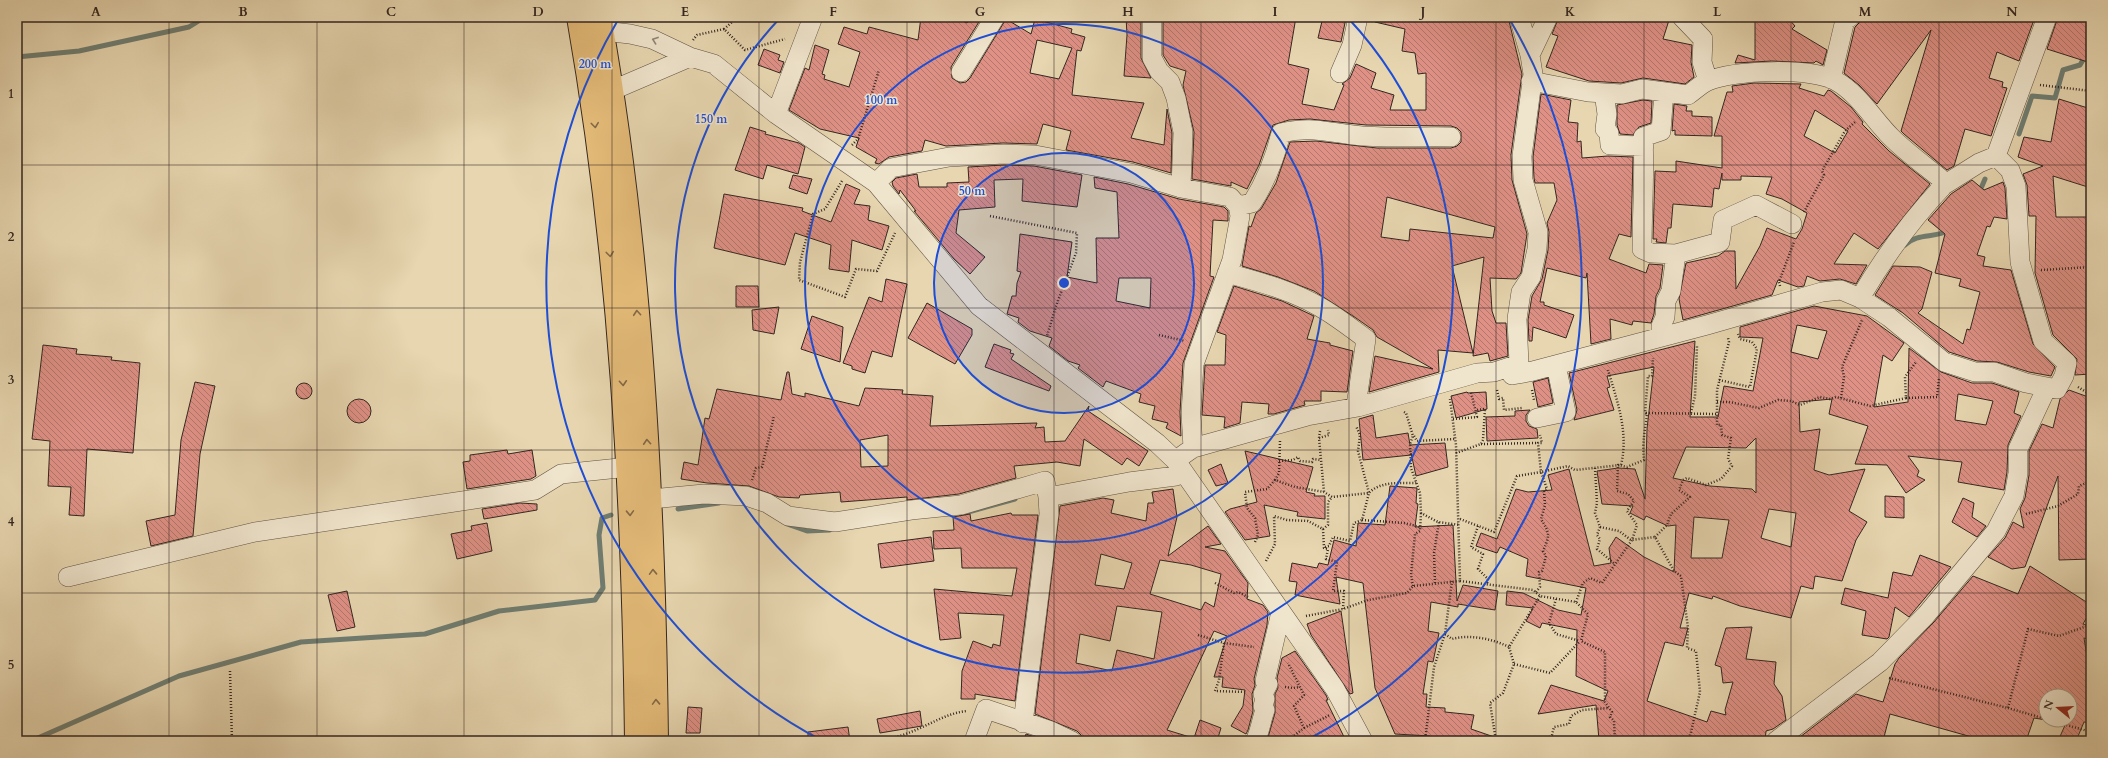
<svg xmlns="http://www.w3.org/2000/svg" width="2108" height="758" font-family="Cardo,serif">
	<style>
		.lines { fill: none; stroke-linecap: round; stroke-linejoin: round }
		.stream { stroke: #6f7e73; stroke-width: 5 }
		.building { fill: url(#building-back-hatch); stroke: #332620; fill-rule: evenodd }
		.minor-casing { stroke: #605244; stroke-width: 20 }
		.major-casing { stroke: #332620; stroke-width: 24 }
		.path { stroke: #332620; stroke-width: 2.5; stroke-dasharray: 1 2; stroke-linecap: butt }
		.minor { stroke: #efe4cc; stroke-width: 19 }
		.major { stroke: #e4bb78; stroke-width: 22 }
		.oneway { stroke: #918576 }
		.oneway2 { stroke: #836948 }
		.grid { fill: none; stroke: #332620; stroke-width: 1; stroke-opacity: 0.55 }
		.ring { fill: none; stroke: #1d4ed8; stroke-width: 2 }
		.centre { fill: #1d4ed8; stroke: #efe4cc; stroke-width: 2 }
		.ring-label { font-size: 12px; text-anchor: middle; font-weight: bold; fill: #1d4ed8; stroke: #efe4cc; stroke-width: 3; stroke-linejoin: round; paint-order: stroke }
		.neatline { fill: none; stroke: #332620; stroke-width: 1.5 }
		.grid-label { font-size: 13px; text-anchor: middle; font-weight: bold; fill: #332620 }
	</style>
	<defs>
		<pattern id="building-back-hatch" width="6" height="6" patternUnits="userSpaceOnUse"><rect width="6" height="6" fill="#df9186"/><path d="M-1 5l2 2M0 0l6 6M5-1l2 2" fill="none" stroke="#b5766d"/></pattern>
	</defs>
	<rect width="100%" height="100%" fill="#e7d6b0"/>
	<filter id="stains"><feTurbulence type="fractalNoise" baseFrequency=".005" numOctaves="4"/><feColorMatrix values="0 0 0 0 .2 0 0 0 0 .09 0 0 0 0 .02 0 0 0 .5 -.17"/></filter>
	<radialGradient id="worn" r=".72"><stop offset=".6" stop-color="#630" stop-opacity="0"/><stop offset="1" stop-color="#630" stop-opacity=".3"/></radialGradient>
	<g class="lines">
		<path class="stream" d="M17 57 79 51 189 27 205 17
			M2019 134 2032 96 2055 98 2063 70 2080 65 2091 46
			M1979 193 1985 179
			M1905 245C1918 232 1935 239 1949 230
			M678 509 719 503
			M961 514 1015 499
			M787 524 807 531 830 530
			M31 741 179 676 301 642 425 634 499 611 595 600 603 588 599 535 602 518 611 515"/>
	</g>
	<path class="building" d="M921 17H955L967 23 971 17H982L951 67 952 78 960 83 966 82 970 78 1006 19 1031 34 1035 19 1072 29 1071 33 1085 37 1081 51 1077 50 1072 95 1144 103 1131 138 1164 145 1167 109 1172 133 1171 173 1133 162 1066 150 1071 131 1043 124 1037 144 1003 143 946 146 925 140 922 151 889 157 879 164 875 163 877 159 856 147 859 138 820 129 789 110 805 68 809 70 815 45 829 50 822 74 825 75 824 79 849 87 860 52 838 44 844 27 867 34 869 27 918 40ZM1037 40 1072 48 1059 79 1030 73Z
		M1126 17H1141V58L1151 78 1124 76 1127 35Z
		M1163 17H1296L1288 64 1309 69 1302 104 1334 110 1344 85 1342 84 1350 78 1356 64 1376 73 1371 88 1394 95 1390 110H1426V73L1418 74 1415 53 1402 51 1405 29 1375 22 1376 17H1409L1425 19V17L1496 19 1508 17 1522 74 1511 155 1512 180 1527 234 1521 273 1516 279 1490 278 1492 311 1496 323H1506L1508 356 1490 361 1488 353 1473 356 1484 257 1452 266 1473 353 1438 350 1439 372 1369 392 1375 356 1433 369 1377 337 1373 330 1356 318 1314 291 1278 277 1242 266 1249 226 1251 227 1256 213 1261 209 1276 183 1290 142 1316 141 1377 148H1451L1457 146 1461 142V132L1457 128 1451 126 1366 125 1310 119 1289 120 1273 125 1259 165 1247 189 1231 182V186L1192 179 1194 132 1183 85 1186 71 1170 66 1163 55ZM1387 197 1495 227 1493 238 1410 229 1409 241 1381 237Z
		M1323 17 1346 18 1341 42 1318 38Z
		M1559 17H1670L1663 39 1692 45 1691 62 1694 77 1685 84 1643 78 1621 83 1589 81 1546 67 1558 36 1552 34Z
		M1755 17H1787L1795 26 1792 29 1827 50 1823 65 1816 61 1814 63 1772 61 1735 63 1738 55 1755 60Z
		M1861 17H2035L2019 61 1997 52 1989 78 2003 82 2002 87 2007 88 1991 136 1965 129 1954 166 1947 170 1904 134 1901 131 1931 30 1877 104 1859 85 1844 73 1855 27 1859 23Z
		M2058 17H2091V63L2047 49Z
		M764 49 780 55 778 60 784 62 780 73 758 65Z
		M1754 83 1801 84 1799 88 1824 96 1828 90 1831 91 1851 107 1863 122 1862 124 1889 151 1930 184 1878 249 1854 233 1834 264 1867 265 1856 284 1840 279 1820 281 1807 276 1804 286 1798 287 1778 280 1772 295 1683 320 1679 299 1686 263 1718 256 1725 251H1735L1736 289 1760 246 1767 228 1796 239 1802 229 1807 213 1782 199 1766 194 1772 177 1741 176V180H1722V173L1719 189 1714 188 1712 207 1673 204 1671 228H1668L1666 243 1656 242 1657 239H1653L1655 171 1676 172V161L1722 168V136H1714L1727 92H1733L1732 86ZM1815 110 1848 131 1835 153 1804 136Z
		M1541 94 1571 100 1568 122 1578 123 1577 142 1581 141 1582 158 1608 156 1633 157 1631 237 1619 234 1609 259 1646 273 1649 264 1663 265 1660 288 1656 296 1654 314 1651 323 1633 321 1632 325 1610 319 1611 339 1591 344 1587 273 1586 278 1547 268 1540 302H1544V305L1574 315 1566 338 1533 327 1532 341H1529L1528 320 1532 296 1542 279 1548 250 1549 232 1547 223 1557 200 1554 183H1535L1534 178 1533 157Z
		M2059 99 2091 109V188L2053 176 2056 217H2091V374L2075 375 2077 359 2053 335 2035 273 2036 216H2029L2027 185 2023 174 2043 166 2018 157 2024 137 2051 142Z
		M1643 100 1652 101 1651 123 1639 127 1633 135 1620 134 1617 125V105Z
		M1674 104 1687 106 1686 111H1692V116L1712 117V136L1675 135V130L1672 131Z
		M750 127 766 132 765 134 799 143 805 147 798 174 767 165 763 179 735 170Z
		M1004 165 1034 166 1082 175 1077 207 1022 201 1023 179 994 180 995 207 959 210 956 233 985 257 970 274 954 259 914 211H916L900 190 899 194 893 186 892 182 896 178 917 174 919 187H947V183L969 182 968 167Z
		M793 175 812 179 807 194 789 188Z
		M1094 177 1128 184 1179 199 1224 207 1228 211V221L1213 220 1210 276 1214 277 1183 363 1180 412 1181 436 1166 428 1168 423 1152 419 1155 406 1139 402 1141 394 1106 381 1103 387 1078 368 1080 365 1068 361 1049 346 1052 338 1030 331 1018 322 1019 318 1007 314 1012 296H1016L1017 283 1021 272 1017 271 1020 234 1072 242 1067 277 1097 283 1096 238H1119L1117 192 1095 188ZM1119 278H1151L1150 308 1116 301Z
		M1972 180 1984 190 2003 182 2005 188 2007 219 1994 217 1990 227 1987 226 1977 255 1985 257 1983 266 2011 270 2033 344 2055 367 2051 376 2029 372 1997 362 1977 361 1949 352 1903 313 1875 295 1893 266 1920 267 1932 272 1922 309 1918 313 1963 344 1967 329 1970 330 1980 292 1959 286 1961 279 1935 273 1945 234 1928 220 1951 194Z
		M846 184 860 190 854 204 870 206 868 220 889 226 882 250 852 240 849 272 829 269 831 245 795 233 785 265 714 248 724 194 803 208 802 211 831 222Z
		M886 279 907 284 892 357 872 351 865 373 852 369V366L843 363 869 297 882 302Z
		M736 286H758L759 307H736Z
		M1234 286 1282 301 1314 316 1307 339 1330 343V345L1353 351 1347 392 1321 391V401H1304L1305 405 1274 414H1268L1269 404 1242 402 1240 423 1224 428 1225 417 1202 415 1205 365H1225L1226 335 1217 332Z
		M927 303 972 329V335L955 364 908 338Z
		M1814 306 1867 316 1904 343 1892 361 1883 355 1874 407 1908 402 1909 348 1941 372 1972 383H1992L2019 392 2014 413 2021 416 2008 445 2007 472 2004 490 1958 482 1962 462 1908 456 1919 471 1917 476 1925 480 1906 493 1887 465 1855 464 1868 426 1829 414 1832 399 1799 402 1800 432 1820 429 1814 470 1829 475 1865 469 1849 511 1867 522 1856 540 1842 581 1815 576 1813 589 1801 586 1791 618 1740 606 1713 596 1712 599 1689 593 1680 628H1688L1683 646 1665 642 1647 701 1707 722 1711 711 1726 715 1725 710 1733 682 1723 683 1721 667 1715 665 1726 628 1752 627 1746 659 1776 662 1774 684 1782 696 1786 720 1773 729 1766 731 1765 741H1624L1625 737 1599 740 1596 705 1538 714 1551 685 1604 701 1608 691 1576 676 1577 630 1542 623 1540 628 1526 621 1533 608 1506 605 1507 591 1523 593 1558 610 1581 615 1586 588 1526 576 1528 559 1500 547 1497 553 1476 546 1481 533 1497 539 1516 489 1528 492 1552 490 1548 475 1569 469 1594 566 1611 563 1609 548 1616 537 1644 557 1674 572 1676 525 1668 526 1646 516 1644 520 1630 513 1633 506 1602 504 1597 471 1618 468 1635 469 1645 499 1647 429 1654 367 1607 376 1610 387 1607 388 1614 410 1574 420 1577 410 1569 373 1695 341 1690 417H1718L1724 386 1753 391 1763 338 1740 337V327ZM1797 325 1827 331 1818 359 1791 352ZM1958 394 1993 401 1986 425 1955 420ZM1756 438V493L1752 489 1710 486 1673 478 1686 447 1746 448ZM1769 509 1796 513 1791 547 1761 538ZM1694 517 1729 520 1722 558H1691Z
		M779 307 774 334 753 330 752 310Z
		M812 316 843 327 840 362 801 349Z
		M994 344 1011 350 1010 353 1014 354 1011 359 1051 386 1049 391 985 367Z
		M43 345 77 349 76 354 112 357 111 360 140 363 133 453 87 449 84 516 69 515 71 487 48 486 50 441 32 439Z
		M787 372H789L792 394 805 397V393L859 406 865 388 903 390 902 394 933 396 930 426 1037 423 1035 428 1044 427 1045 442 1065 441 1089 406 1088 411 1148 451 1139 466 1127 458 1122 465 1084 439 1080 466 1057 462 1014 466 1016 478 959 494 907 500V497L841 502 840 492 800 495 799 498 779 497 749 486 707 483 681 479 684 462 698 465 705 418 709 419 717 389 781 400ZM888 435V466L861 467 860 440Z
		M1548 378 1553 403 1538 407 1533 382Z
		M195 382 215 386 200 454 193 536 151 546 146 521 175 515 181 440Z
		M296 391a8 8 0 1 1 16 0a8 8 0 1 1-16 0Z
		M2069 390 2091 398V443L2088 476 2086 477 2091 492V503L2087 505 2091 516V559L2059 560 2058 476 2025 567 2012 569 1988 557 2005 538 2013 522 2024 528 2020 509 2025 498 2029 475V451L2042 424 2053 428 2060 399Z
		M1467 392 1468 393 1486 392 1487 409 1456 418 1451 396Z
		M347 411a12 12 0 1 1 24 0a12 12 0 1 1-24 0Z
		M1530 410 1526 415V421L1529 426 1537 429 1538 438 1487 441 1486 417 1515 416V411Z
		M1373 415 1376 438 1408 433 1410 445 1445 443 1448 467 1416 476 1411 453V455L1363 460 1359 419Z
		M507 450 508 454 532 450 536 476 531 479 467 489 463 462 470 461V455Z
		M1245 451 1313 467 1306 492 1315 494 1314 496H1325V519L1297 516 1298 512 1264 505 1270 536 1245 540 1225 512 1230 509 1257 502Z
		M1221 464 1228 483 1216 486 1208 470Z
		M1390 486 1417 488 1416 503 1418 504 1415 527 1453 525 1457 601 1463 585 1498 591 1495 610 1458 604V607L1431 602 1428 631 1439 633 1433 662 1428 661 1423 694H1427L1426 707 1445 708V712L1474 715 1471 729 1500 739V741H1430V736L1395 734 1375 688 1363 583 1336 577 1340 604 1295 595 1297 582 1289 581 1292 563 1317 568 1319 563 1328 565 1334 540 1356 546 1358 523 1385 525Z
		M1173 489 1177 517 1168 556 1208 526 1221 544 1205 547 1225 551 1248 583 1247 599 1263 605 1268 612 1267 625 1254 679 1255 685 1252 694 1253 711 1248 730 1246 734 1231 726 1243 706 1245 690 1222 687 1223 677H1214L1227 636 1214 631 1167 730 1193 738V741H1083L1081 735 1077 731 1035 714 1060 506 1103 498 1114 500 1111 513 1146 521 1148 503H1154L1152 492ZM1101 554 1132 563 1124 589 1095 585ZM1160 560 1191 565 1221 574 1214 607 1205 602 1201 610 1150 594ZM1117 606 1162 612 1154 659 1117 650 1112 671 1076 663 1080 634 1110 641Z
		M1885 496 1904 497V518L1885 517Z
		M1963 498 1974 503 1972 517 1986 526 1977 537 1952 522Z
		M520 503 537 504V510L484 519 482 509Z
		M1011 513 1012 515H1038L1015 701 975 694V699H961L962 671 973 641 992 648 993 644 1000 646 1004 615 958 613 961 638 940 640 934 589 1012 596 1017 568H962L961 548 934 549 933 531 954 530 953 517 970 514 971 521Z
		M487 523 492 551 457 559 451 534 472 530 471 526Z
		M931 537 934 561 881 568 878 544Z
		M1920 555 1951 567 1909 617 1895 607 1889 637 1887 639 1862 635 1866 611 1841 604 1845 588 1888 598 1893 572 1912 576Z
		M2030 566 2091 605V610L2083 624 2091 626V640L2084 638 2091 682V723L2084 722 2076 741H2058L2066 723 2048 720H2070V696H2046V720L2034 718 2026 741H1986L1890 714 1883 741H1804L1800 737 1856 694 1883 702 1895 664 1899 658 1934 622 1973 576 2018 594Z
		M347 591 355 627 337 631 328 595Z
		M1341 611 1353 693 1350 694 1311 635 1307 624Z
		M1295 651 1326 695 1328 700H1326L1346 741H1267L1275 713V694L1278 688 1277 678 1282 658Z
		M688 707 702 708 700 733H686Z
		M920 711 922 726 880 733 877 719Z
		M1200 720 1221 728 1217 741H1193Z
		M848 727 850 741H808V732Z
		M1026 734 1046 741H1023Z"/>
	<g class="lines">
		<g class="minor-casing">
			<path id="minor" d="M1152 17V58L1159 71 1170 82 1176 98 1183 132 1181 188
				M1519 17 1530 55
				M1682 17 1703 39 1702 62 1708 81
				M589 33 603 31 630 34 652 39 690 57 714 64 776 114 876 183 979 306 1157 443 1176 461 1335 689 1363 741
				M961 72 995 17
				M1340 73 1352 45 1358 17
				M1831 79 1845 20 1850 17
				M1664 92 1661 131 1643 137C1645 174 1642 211 1642 249L1651 253 1676 254
				M599 93 613 90 690 57
				M1604 93 1607 114 1605 129 1609 133 1610 145 1644 146
				M776 114 813 17
				M1996 156 2047 17
				M876 183 891 168 949 157 1004 154 1035 155 1131 173 1181 188 1230 197 1238 206 1240 216 1232 260 1194 364 1191 413 1193 448 1183 455
				M1238 206 1252 203C1266 181 1275 158 1281 133 1310 126 1325 132 1353 135 1385 139 1419 136 1451 137
				M1227 273C1259 282 1291 290 1320 307 1336 316 1351 328 1366 339L1356 406
				M1860 298 1889 317 1944 362 1975 372H1994L2026 383 2047 387
				M1661 337V326L1665 317 1666 301 1671 291 1676 254 1720 242 1723 220 1756 205 1792 224
				M1511 368 1512 375 1529 372 1707 325 1822 292 1841 290 1860 298C1884 257 1912 219 1944 185L1940 178C1924 165 1906 152 1891 137 1873 119 1859 94 1836 81 1812 67 1734 70 1708 81 1701 84 1694 91 1688 95L1642 89 1622 94 1588 92 1531 81
				M1537 418 1566 412 1556 365
				M1193 448 1307 416 1358 407 1477 373 1494 372 1519 364 1517 319 1521 292 1531 277 1537 249 1538 232 1523 180 1522 156 1533 74 1530 55 1548 17
				M651 499 704 494 746 496 767 503 788 516 835 522 911 510 961 505 1045 481 1048 497 1129 482 1176 476 1183 472
				M68 577 255 532 535 490 561 474 629 467
				M1023 723 1049 514 1048 497
				M974 741 986 709 1051 731 1072 741
				M1255 741C1260 732 1261 721 1265 710L1263 706 1265 699 1263 694 1268 684 1265 681 1281 612
				M1776 741 1880 662 1926 615 1996 531 2014 496 2018 473V449L2047 387 2057 389 2064 376 2067 363 2043 341 2020 262 2016 186 2010 170 1996 156 1979 163 1944 185"/>
		</g>
		<g class="major-casing">
			<path id="major" d="M578 17C620 256 633 499 636 741
				M600 17C642 255 654 499 657 741"/>
		</g>
		<path class="path" d="M724 29 738 17
			M693 40 697 35 724 29 745 50 785 39
			M2040 85 2091 91
			M852 145 858 139 879 70
			M842 181 825 209 813 214 800 262 799 280 845 297 856 269 877 271 895 233
			M1804 212 1824 175 1822 171 1845 131 1855 122
			M990 216 1077 233 1076 253 1056 306 1047 336
			M2041 270 2091 267
			M1780 286 1779 282 1794 242
			M1159 335 1185 341
			M1719 380 1750 387 1757 349 1752 342 1740 339 1738 334
			M2078 387 2091 395
			M1497 390 1499 399 1503 398 1504 410 1522 408
			M1532 390 1534 400
			M1841 398 1844 377 1842 367 1862 320
			M1906 398 1937 397 1939 379
			M1717 402H1729L1759 408 1778 400 1791 401 1800 405 1820 397 1830 399 1836 397 1870 406 1906 398 1905 377 1916 362
			M1404 412 1406 413 1413 436 1410 444 1411 468 1420 493 1421 513 1438 522 1460 525
			M1646 413 1717 414
			M1691 413 1695 396 1697 346
			M1453 419 1477 417 1471 392
			M1320 431 1319 438 1324 492
			M1414 436 1417 441 1455 439
			M1319 438 1329 435 1328 430
			M1481 444 1538 443
			M1456 453 1481 444 1483 440 1485 409 1476 410
			M1279 461 1293 460 1298 457 1300 461 1312 462 1313 459 1321 460
			M1595 468 1597 503 1595 513 1600 527 1597 535 1600 539 1597 549 1615 564
			M752 480 756 468 762 467 774 416
			M1275 480 1279 473 1280 441
			M2026 514 2058 506 2078 494 2079 486 2091 481
			M1460 519 1494 532 1517 476 1541 472 1538 443H1542L1540 435
			M1362 520 1404 523 1420 527
			M1478 526 1471 547 1483 554 1478 569 1488 579 1487 584
			M1600 527 1619 531 1631 540 1655 537 1674 571 1681 576 1688 628 1687 648 1696 651 1700 692 1689 741
			M1323 529 1328 525V502L1332 497
			M1655 537 1667 525 1671 514 1690 497 1679 490 1683 480 1687 478 1706 485 1721 479 1732 466 1728 459 1731 438 1722 435 1721 425H1717V390L1729 342 1728 338
			M1255 542 1258 535 1255 518 1247 508 1245 492 1267 489 1275 480 1295 487 1324 492 1332 497 1369 493C1380 481 1401 483 1417 483
			M1325 547 1329 546 1333 537 1350 541 1354 523 1362 520 1369 493 1358 451 1360 435 1356 426
			M1266 561 1275 544 1274 516 1287 520 1308 521 1323 529 1324 548 1328 549 1326 559 1337 562 1333 591H1344L1343 609
			M1460 581 1533 590 1540 596 1576 602 1588 614 1581 641 1605 652V702L1612 712 1610 717 1614 721 1615 741
			M1215 583 1234 593 1238 592 1248 597
			M1435 583 1434 553 1439 522
			M1413 586 1411 575 1415 534 1420 531 1421 513
			M1536 592 1540 587 1539 572 1542 571 1546 556 1543 551C1550 535 1550 534 1541 519L1545 505 1544 491 1547 489 1541 472 1568 466 1575 470 1621 465C1629 432 1617 401 1608 370
			M1556 599 1549 623 1556 634 1580 641
			M1576 602 1583 583 1590 578 1602 583 1632 540 1637 525 1627 511 1634 501 1628 494 1617 491 1618 465 1627 467 1644 460C1642 440 1645 432 1647 414L1645 413 1648 376H1652L1653 358
			M1306 616 1343 609 1368 600 1407 593 1413 586 1460 581 1456 445 1450 399
			M1445 634 1452 639C1470 634 1493 639 1509 647
			M1198 635 1224 643 1254 647
			M1224 643 1219 680 1215 691 1246 692
			M1514 664 1550 673 1580 641
			M230 671 232 741
			M1889 678 2008 708 2028 629 2059 636 2087 626 2091 620
			M1285 687 1293 688 1300 687
			M2008 708 2046 719
			M2049 720 2091 732
			M1304 728 1330 715
			M871 741C884 739 897 738 908 733 928 726 946 713 967 711
			M1287 741 1304 728 1294 706 1304 695 1288 663
			M1425 741 1434 667 1445 634 1452 581
			M1496 741 1490 703 1503 693 1514 664 1509 647 1540 596
			M1545 741 1552 735 1554 727 1569 724 1571 716 1582 710 1609 708"/>
		<use href="#minor" class="minor"/>
		<use href="#major" class="major"/>
	</g>
	<defs><path id="oneway-chevron" d="M-2-3.5L2.5 0L-2 3.5" fill="none" stroke-width="1.6" stroke-linecap="round" stroke-linejoin="round"/></defs>
	<use class="oneway" href="#oneway-chevron" transform="translate(655 40) rotate(-160)"/>
	<g class="oneway2">
		<use href="#oneway-chevron" transform="translate(595 125) rotate(83)"/>
		<use href="#oneway-chevron" transform="translate(610 254) rotate(83)"/>
		<use href="#oneway-chevron" transform="translate(637 313) rotate(-95)"/>
		<use href="#oneway-chevron" transform="translate(623 383) rotate(86)"/>
		<use href="#oneway-chevron" transform="translate(647 442) rotate(-94)"/>
		<use href="#oneway-chevron" transform="translate(630 513) rotate(88)"/>
		<use href="#oneway-chevron" transform="translate(653 572) rotate(-92)"/>
		<use href="#oneway-chevron" transform="translate(656 702) rotate(-92)"/>
	</g>
	<path class="grid" d="M169 17V741M317 17V741M464 17V741M612 17V741M759 17V741M907 17V741M1054 17V741M1201 17V741M1349 17V741M1496 17V741M1644 17V741M1791 17V741M1939 17V741M17 165H2091M17 308H2091M17 450H2091M17 593H2091"/>
	<circle cx="1064" cy="283" r="130" fill="#1d4ed8" fill-opacity=".12"/>
	<g class="ring">
		<circle cx="1064" cy="283" r="130"/>
		<circle cx="1064" cy="283" r="259"/>
		<path d="M1348 18A389 389 0 1 1 780 18"/>
		<path d="M821 740A518 518 0 0 1 618 20M1510 20A518 518 0 0 1 1307 740"/>
	</g>
	<circle cx="1064" cy="283" r="6" class="centre"/>
	<g class="ring-label">
		<text x="595" y="68">200 m</text>
		<text x="881" y="104">100 m</text>
		<text x="711" y="123">150 m</text>
		<text x="972" y="195">50 m</text>
	</g>
	<rect width="2108" height="758" fill="none" stroke="#e7d6b0" stroke-width="44"/>
	<g transform="translate(2058 708) rotate(288)"><circle r="19" fill="#efe4cc" stroke="#a49887"/>
	<path d="M0-3L7 15L0 10L-7 15Z" fill="#8f2418"/>
	<text y="-6" font-size="11" font-weight="bold" text-anchor="middle" fill="#332620">N</text>
	</g>
	<rect x="22" y="22" width="2064" height="714" class="neatline"/>
	<g class="grid-label">
		<text x="96" y="16">A</text>
		<text x="243" y="16">B</text>
		<text x="391" y="16">C</text>
		<text x="538" y="16">D</text>
		<text x="685" y="16">E</text>
		<text x="833" y="16">F</text>
		<text x="980" y="16">G</text>
		<text x="1128" y="16">H</text>
		<text x="1275" y="16">I</text>
		<text x="1423" y="16">J</text>
		<text x="1570" y="16">K</text>
		<text x="1717" y="16">L</text>
		<text x="1865" y="16">M</text>
		<text x="2012" y="16">N</text>
		<text x="11" y="98">1</text>
		<text x="11" y="241">2</text>
		<text x="11" y="384">3</text>
		<text x="11" y="526">4</text>
		<text x="11" y="669">5</text>
	</g>
	<rect width="100%" height="100%" filter="url(#stains)"/>
	<rect width="100%" height="100%" fill="url(#worn)"/>
</svg>
